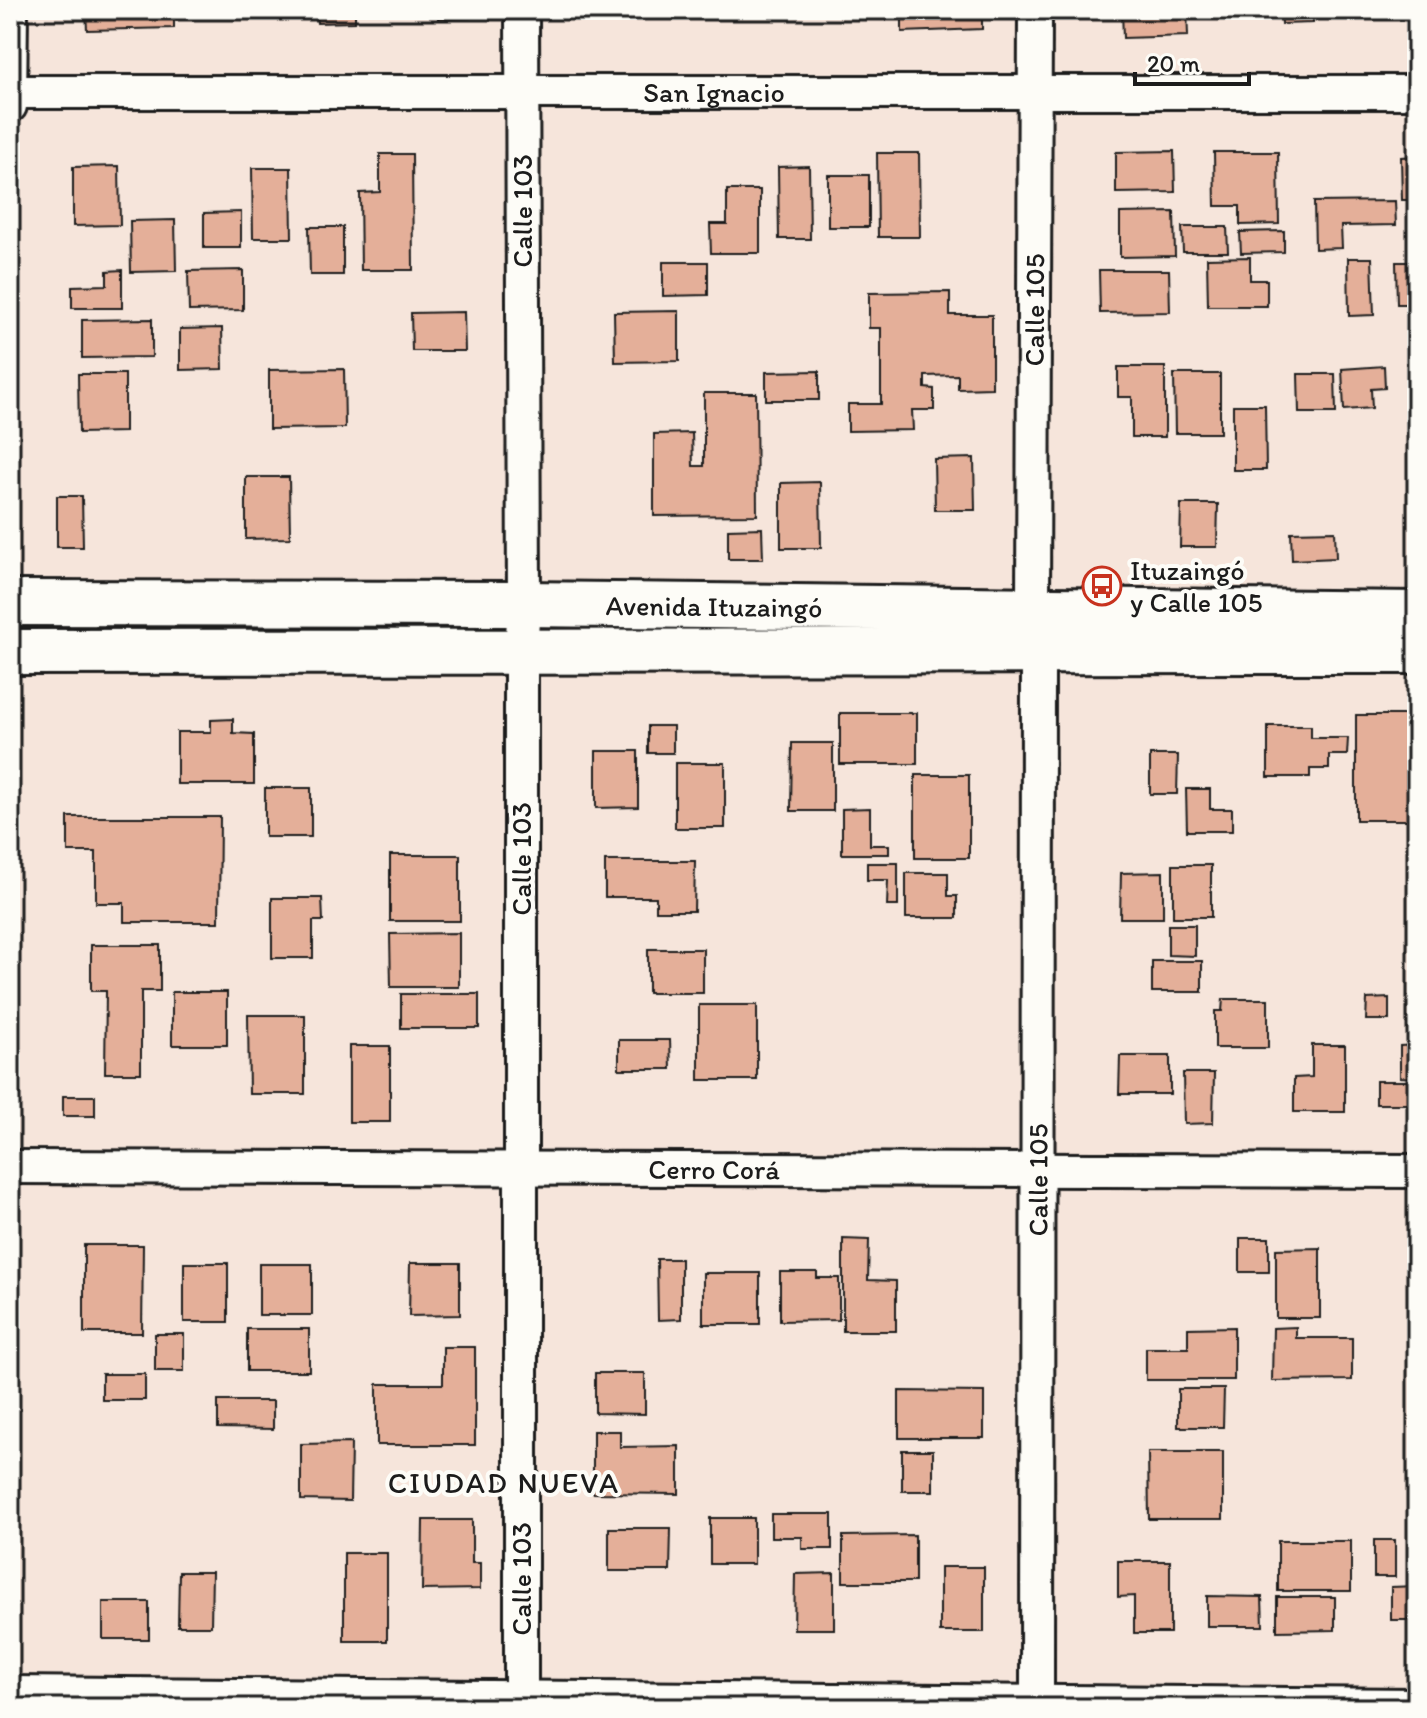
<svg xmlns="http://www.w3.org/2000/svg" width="1427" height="1718" font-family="Itim,sans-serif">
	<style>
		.green { fill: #c0dc93; stroke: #6e7c58; stroke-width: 2 }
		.building { fill: #e4af99; stroke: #1c1c1c; stroke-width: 2 }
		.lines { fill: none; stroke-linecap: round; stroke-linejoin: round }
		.minor-casing { stroke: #1c1c1c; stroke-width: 38 }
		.secondary-casing { stroke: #1c1c1c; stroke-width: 50 }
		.minor { stroke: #fdfcf7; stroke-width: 32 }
		.secondary { stroke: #fdfcf7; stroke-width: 44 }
		.labels { text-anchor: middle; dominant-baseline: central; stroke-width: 8; stroke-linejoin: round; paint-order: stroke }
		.street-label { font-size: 28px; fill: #1c1c1c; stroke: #fdfcf7 }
		.poi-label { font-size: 28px; fill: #1c1c1c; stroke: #fdfcf7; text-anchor: start }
		.neighbourhood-label { font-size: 30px; letter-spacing: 2px; fill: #1c1c1c; stroke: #fdfcf7 }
	</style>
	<rect width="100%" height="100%" fill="#f6e5db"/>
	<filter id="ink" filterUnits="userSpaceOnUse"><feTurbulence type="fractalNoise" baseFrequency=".0125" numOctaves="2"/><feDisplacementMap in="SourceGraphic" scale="16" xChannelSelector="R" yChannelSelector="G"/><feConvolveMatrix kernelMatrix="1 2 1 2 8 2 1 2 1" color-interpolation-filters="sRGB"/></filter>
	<g filter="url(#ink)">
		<path class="green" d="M10 621 468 624 467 643 10 640Z"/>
		<path class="building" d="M86 10H174V28L87 30Z
			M316 10H355V22L317 23Z
			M438 10H470V18L438 19Z
			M902 10H982V29L902 32Z
			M1122 10H1187L1188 36 1123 38Z
			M1281 10H1313V23L1282 24Z
			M1174 151 1175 192 1116 193V152Z
			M1214 152H1278L1279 224 1240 225V206H1215Z
			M877 153H919L920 237H878Z
			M380 154H412L413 270H361L360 193 380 192Z
			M1417 156V200H1402L1401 157Z
			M119 166 120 225 73 226V167Z
			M809 166 810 239H779L778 167Z
			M252 168H291L292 238H253Z
			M828 175H869V227H828Z
			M727 190H760V253H711L710 224H727Z
			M1395 201 1396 225 1341 226 1342 248 1315 249 1314 202Z
			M241 212V248H204V213Z
			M1174 212 1175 256 1120 257V213Z
			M175 220 176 271 131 272 130 221Z
			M309 227H343V275H310Z
			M1182 227H1227L1228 252H1183Z
			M1284 231V252L1241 253 1240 232Z
			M1250 257V280H1267V306H1208L1207 258Z
			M1348 258H1372L1374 315 1349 316Z
			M663 262H708V295L663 296Z
			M1396 262H1417V304H1397Z
			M122 270V308H72V286L107 285V271Z
			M243 270V310L189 311 188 271Z
			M1099 270H1169L1170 312 1100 313Z
			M950 292V315H992V388L958 389V375L925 376V388L934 389V410H912L913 430 848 431V404H881V328H869V293Z
			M679 311V361L615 362 614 312Z
			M464 312 465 351H412L411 313Z
			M152 319V357L82 358V320Z
			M222 328 223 369 180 370V329Z
			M1384 366 1385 388 1371 389 1372 408 1344 410 1342 369Z
			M1118 367H1165V437H1132V397H1118Z
			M344 369 345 428 269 429V370Z
			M819 371V400H766V372Z
			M78 374H125V432L79 433Z
			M1174 374H1220V433H1175Z
			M1298 374H1335L1336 413H1299Z
			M704 393H756L757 515 654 516V434L692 433 693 466H704Z
			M1233 405H1265L1266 470H1233Z
			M974 458 975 510H935L934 459Z
			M246 477H289L290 538 246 539Z
			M820 482 821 548H781V483Z
			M57 496H82L83 547H57Z
			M1181 504H1218L1217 547H1180Z
			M762 528 763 559H728V529Z
			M1335 531 1336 558 1292 560 1291 532Z
			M840 713H917V764H840Z
			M1356 715H1417V855H1413L1412 820H1356Z
			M233 719V733L254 734V784H177V732H211V720Z
			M648 726H673V753H648Z
			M1268 726H1311V738H1348L1347 755H1329V769H1310V777H1268Z
			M792 743H833V811H791Z
			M596 751H638V807L596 808Z
			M1150 755H1178L1177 794H1150Z
			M675 763H725V828H675Z
			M915 775H969V858H915Z
			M265 788H311V837H265Z
			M1186 789H1210V809H1232V831H1187Z
			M870 808V845H889V854H842V809Z
			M68 817H220L219 922H124V903H96V852H68Z
			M390 855H460V921H390Z
			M605 861H695L694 911H656V897H605Z
			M867 863H898V906H887L888 880H867Z
			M1173 865H1211V917H1173Z
			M1163 872V918H1120L1121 873Z
			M906 873H948V896H957V918H906Z
			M272 898H322L323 921H313V958H272Z
			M1168 925H1195V956L1168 955Z
			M459 933V987H391L390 934Z
			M91 945H160V991H141V1073H105L106 991H91Z
			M648 949H703V993H648Z
			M1152 961H1202V992H1152Z
			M172 992H227V1045H172Z
			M401 994H479V1028H401Z
			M1389 998V1020H1366L1367 999Z
			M1223 999H1268V1048H1215V1011H1222Z
			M699 1005H757V1080H699Z
			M248 1015H305V1094H249Z
			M619 1040H670L671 1069H619Z
			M1312 1045H1345V1112H1294V1078L1312 1077Z
			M1417 1045V1078L1400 1077V1046Z
			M349 1046H390V1122H349Z
			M1120 1056H1170V1094H1119Z
			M1183 1073H1214L1213 1123 1184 1124Z
			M1376 1081H1417V1104H1376Z
			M63 1096H95V1116H63Z
			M1240 1238H1269V1272H1240Z
			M843 1239 869 1240 868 1280 896 1281V1331H843Z
			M84 1245H143L142 1333H84Z
			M1320 1248V1318H1276V1249Z
			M657 1259H681V1319L658 1320Z
			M184 1263H228V1322H184Z
			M410 1263H460V1315L409 1316Z
			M259 1264H312V1315H259Z
			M780 1272H817V1278H839V1320L780 1321Z
			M703 1273H760V1324H703Z
			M1234 1327V1380H1146V1348H1188V1328Z
			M1296 1327V1338H1352V1380L1272 1381 1273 1328Z
			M247 1329H309V1371H247Z
			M155 1334H184V1371H155Z
			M443 1347H475V1445H377V1384H443Z
			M595 1373H645V1414L595 1413Z
			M102 1374H145V1400H102Z
			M1178 1389H1224L1223 1427H1178Z
			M899 1391 984 1392V1438H899Z
			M218 1401H273V1429L218 1428Z
			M593 1431H620V1447L679 1446V1494L593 1493Z
			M351 1443 350 1501 301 1500V1444Z
			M902 1450H933V1491H902Z
			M1148 1452H1223V1519H1149Z
			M771 1514H832V1549H802V1537H771Z
			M710 1518H754V1564H710Z
			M423 1520H472V1563H480V1589L422 1590Z
			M1411 1524H1417V1570H1411Z
			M609 1528H671L670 1571H609Z
			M915 1535V1582H843V1536Z
			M1374 1540H1395V1577H1374Z
			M1278 1541H1351V1591H1278Z
			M344 1553H387V1641H344Z
			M1118 1561H1170V1633H1134V1596L1118 1597Z
			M940 1567H984V1632H940Z
			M179 1572H212L211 1626H178Z
			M834 1573V1629H794L795 1574Z
			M1417 1586V1620H1391V1587Z
			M1207 1596 1262 1597 1263 1626H1207Z
			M1277 1597H1335V1630L1277 1631Z
			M103 1602H149V1639H103Z"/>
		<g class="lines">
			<g class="minor-casing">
				<g id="minor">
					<path id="s1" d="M10 92H1417"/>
					<path d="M10 106 11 10"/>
					<path id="s2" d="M1033 610 1035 10"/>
					<path id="s3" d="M10 1167 1417 1171"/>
					<path d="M10 1693 1417 1705"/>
					<path d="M521 1708V652L524 604 522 10"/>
					<path id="s4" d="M1037 1708 1038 651"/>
				</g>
			</g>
			<g class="secondary-casing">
				<g id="secondary">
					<path id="s5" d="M10 603 524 604 1417 614"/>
					<path d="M10 652 1417 651"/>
				</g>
			</g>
			<use href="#minor" class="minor"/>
			<use href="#secondary" class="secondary"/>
		</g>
	</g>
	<defs>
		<g id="bus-ring" transform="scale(2)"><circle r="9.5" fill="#fdfcf7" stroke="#c8321e" stroke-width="1.5"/><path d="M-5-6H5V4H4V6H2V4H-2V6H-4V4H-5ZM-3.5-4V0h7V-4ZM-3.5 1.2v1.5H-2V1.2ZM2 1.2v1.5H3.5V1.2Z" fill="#c8321e"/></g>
	</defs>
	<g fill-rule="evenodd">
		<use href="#bus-ring" x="1102" y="586"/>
	</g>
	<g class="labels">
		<g class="street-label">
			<text stroke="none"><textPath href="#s1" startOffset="704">San Ignacio</textPath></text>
			<text transform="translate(522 211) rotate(-90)">Calle 103</text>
			<text stroke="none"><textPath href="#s2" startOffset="300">Calle 105</textPath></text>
			<text stroke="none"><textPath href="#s5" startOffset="704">Avenida Ituzaingó</textPath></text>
			<text transform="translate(521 859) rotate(-90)">Calle 103</text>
			<text stroke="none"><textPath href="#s3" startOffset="704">Cerro Corá</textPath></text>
			<text stroke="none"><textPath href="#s4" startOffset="528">Calle 105</textPath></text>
			<text transform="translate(521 1579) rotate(-90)">Calle 103</text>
		</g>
		<g class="poi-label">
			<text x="1130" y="570">Ituzaingó<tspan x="1130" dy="32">y Calle 105</tspan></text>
		</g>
		<g class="neighbourhood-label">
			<text x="504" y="1482">CIUDAD NUEVA</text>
		</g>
	</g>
	<rect width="1427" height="1718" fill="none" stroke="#fdfcf7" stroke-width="40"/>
	<rect x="20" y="20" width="1387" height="1678" fill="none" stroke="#1c1c1c" stroke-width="3" filter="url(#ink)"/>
	<path d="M1135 72v12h114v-12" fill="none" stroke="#1c1c1c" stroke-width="4"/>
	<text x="1147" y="72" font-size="24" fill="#1c1c1c" stroke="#fdfcf7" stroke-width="6" paint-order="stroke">20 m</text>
</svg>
